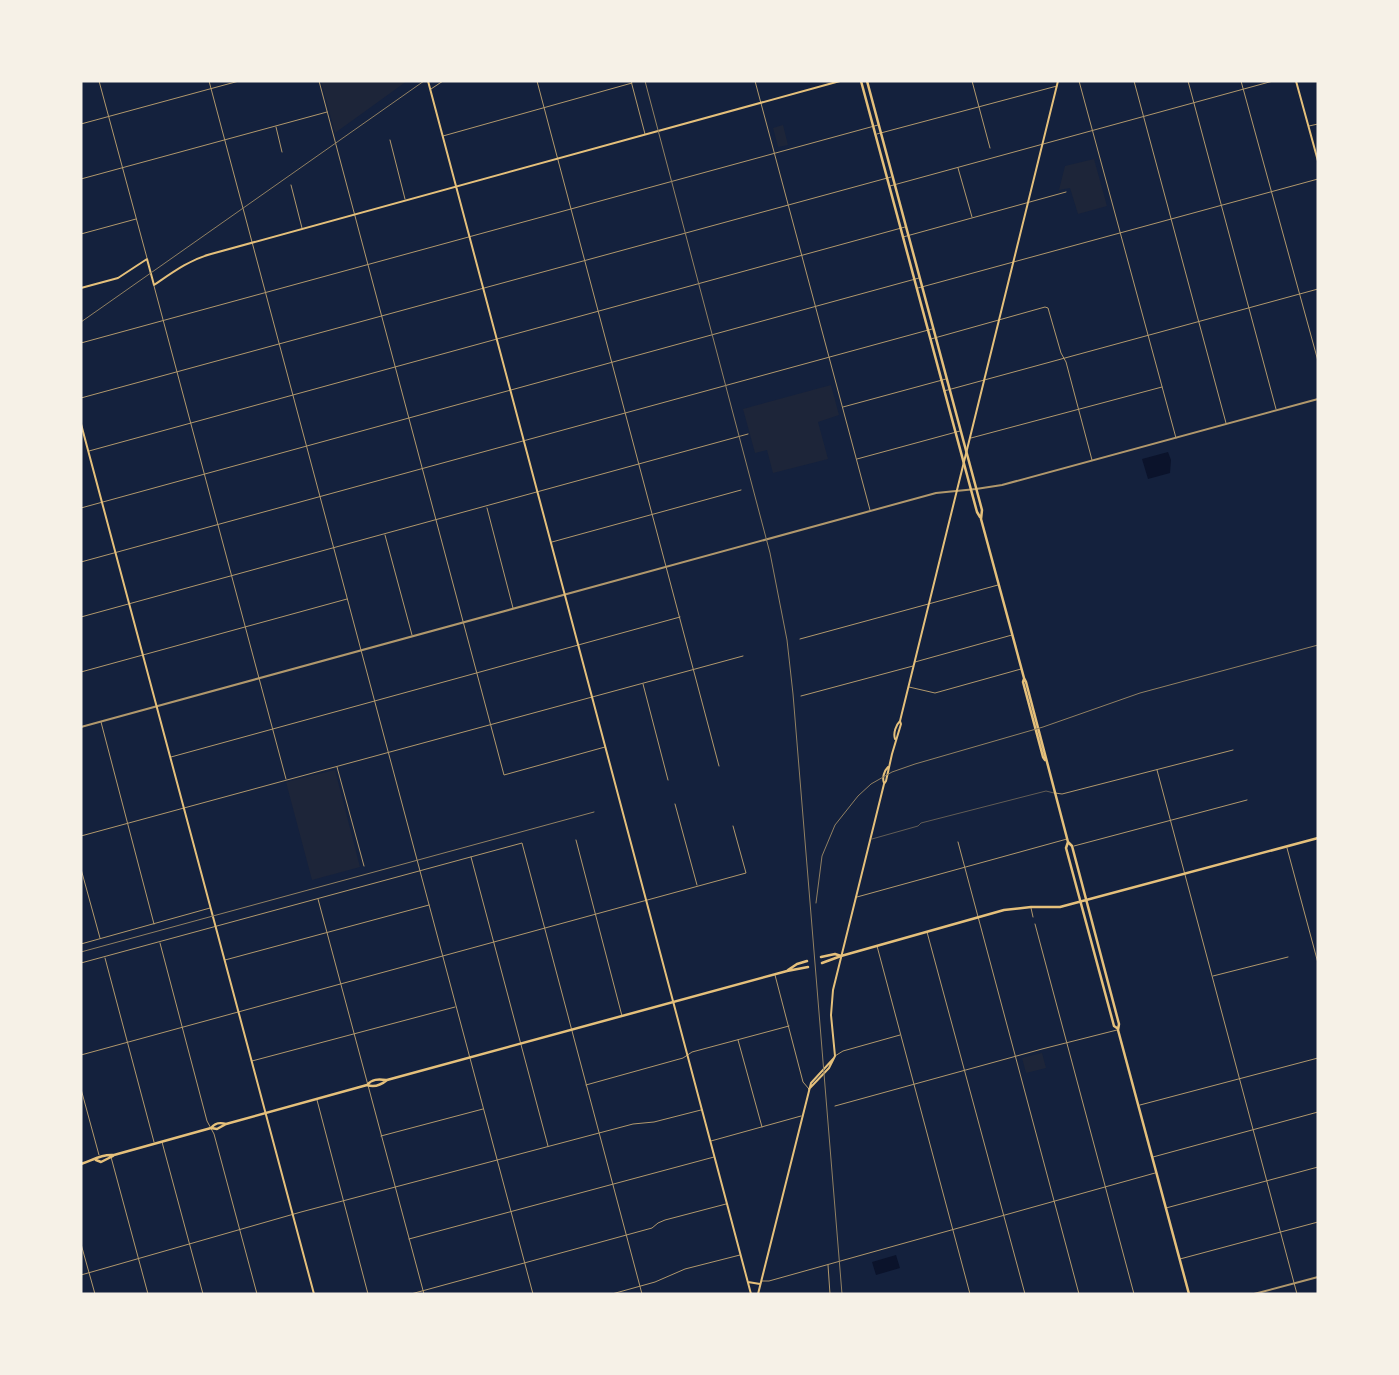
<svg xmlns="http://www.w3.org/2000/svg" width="1399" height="1375" font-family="'Fira Sans',sans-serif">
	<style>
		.green { fill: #1d2539 }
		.water { fill: #0b132b }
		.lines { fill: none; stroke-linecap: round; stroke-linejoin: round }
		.service { stroke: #b1986c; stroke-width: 0.5 }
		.minor { stroke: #b1986c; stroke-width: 1 }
		.tertiary { stroke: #b1986c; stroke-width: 2 }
		.secondary { stroke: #e5c07b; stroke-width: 2 }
		.primary { stroke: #e5c07b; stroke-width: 2.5 }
		.rail { stroke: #918062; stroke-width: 1 }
	</style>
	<rect width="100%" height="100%" fill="#14213d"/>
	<path class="green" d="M321 81H407L335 133Z
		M783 125 788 145 778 147 773 128Z
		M1094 159 1107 206 1078 214 1070 188 1059 190 1065 166Z
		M831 385 839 415 818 422 828 459 773 473 767 450 755 453 743 409Z
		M335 770 360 867 312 880 286 782Z
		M1042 1053 1046 1068 1026 1073 1022 1058Z"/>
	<path class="water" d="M1168 452 1171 460 1170 473 1148 479 1142 459Z
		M896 1255 900 1268 876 1275 872 1262Z"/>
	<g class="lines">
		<path class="service" d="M872 839 918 826 921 823 1046 791 1054 793"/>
		<path class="minor" d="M99 81 147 258
			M209 81 533 1294
			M319 81 504 775 605 747
			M537 81 719 766
			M631 81 645 134
			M755 81 870 510
			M972 81 990 148
			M1079 81 1176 438
			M1134 81 1226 423
			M1188 81 1276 409
			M1241 81 1318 361
			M431 89 443 81
			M81 124 239 81
			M1309 126 1318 124
			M276 127 282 152
			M877 134 1057 86
			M443 136 632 83
			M390 140 405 199
			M958 168 972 217
			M81 179 327 112
			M291 185 302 228
			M890 186 1273 81
			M81 234 136 219
			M903 237 1066 192
			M154 286 286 779
			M918 288 1318 179
			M931 339 1045 307 1048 308 1061 353 1066 362 1092 460
			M81 343 878 125
			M944 391 1318 289
			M81 398 891 177
			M843 407 946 379
			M971 438 1162 387
			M89 451 905 227
			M857 459 960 431
			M81 508 919 278
			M487 508 513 608
			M385 535 412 635
			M552 542 741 490
			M81 562 932 329
			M81 617 748 434
			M800 639 998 585
			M915 662 1012 635
			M81 672 347 599
			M643 684 668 780
			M909 687 935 693 1021 669
			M801 696 913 666
			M101 722 154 924
			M171 757 680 617
			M337 767 364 866
			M1157 770 1297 1294
			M1055 793 1062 794 1233 750
			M675 804 697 885
			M81 836 743 656
			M576 840 622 1016
			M958 842 1079 1294
			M1074 846 1247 800
			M1287 848 1318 963
			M471 857 548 1146
			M81 869 100 938
			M857 897 1067 839
			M318 899 424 1294
			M1031 908 1033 917
			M1035 924 1134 1294
			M927 932 1025 1294
			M160 943 207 1121 214 1134 257 1294
			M81 944 210 908
			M877 946 970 1294
			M105 958 154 1142
			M225 960 429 905
			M81 963 522 843 642 1294
			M775 975 803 1082 809 1089
			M1213 976 1288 957
			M738 1040 762 1127
			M81 1055 746 873 733 826
			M835 1056 843 1051 900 1035
			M252 1061 455 1007
			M586 1085 683 1058 692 1052 789 1026
			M81 1089 99 1155
			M317 1100 368 1294
			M1140 1105 1318 1058
			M835 1106 1042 1049 1117 1030
			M381 1136 483 1109
			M711 1141 801 1116
			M162 1142 203 1294
			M111 1157 148 1294
			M1153 1157 1318 1112
			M1166 1208 1318 1167
			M409 1239 714 1157
			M81 1244 95 1294
			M1180 1259 1318 1222
			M828 1265 830 1294
			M81 1275 301 1212 633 1124 654 1122 701 1110
			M762 1281H769L1155 1173
			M411 1294 652 1228 658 1223 665 1220 726 1204
			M612 1294 655 1282 685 1269 740 1255"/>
		<path class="tertiary" d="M81 727 936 493 976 489 1002 485 1318 399
			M1254 1294 1318 1277"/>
		<path class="secondary" d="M428 81 751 1294
			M1296 81 1318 161
			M81 288 118 278 147 259 154 285C173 272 189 260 211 254L840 81
			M81 424 314 1294
			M895 739C893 733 896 725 900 721
			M884 783C882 778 884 771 888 767
			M809 1089 829 1068 835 1056 831 1015 833 990 884 784 886 781 892 754 901 724 900 721 1058 81
			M748 1282 760 1284
			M758 1294 811 1083 834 1058"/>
		<path class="primary" d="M861 81 977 512 980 517
			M867 81 982 510 981 519 1024 678 1026 682 1068 842 1072 846 1119 1024 1118 1030 1189 1294
			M1024 679 1023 682 1043 757 1045 760
			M1068 842 1066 848 1114 1026 1117 1028
			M821 957 835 954 841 956
			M822 963 841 956 1004 910 1031 907H1060L1318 838
			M788 970 797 964 807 961
			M367 1085C372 1079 378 1079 386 1080
			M211 1128C215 1123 219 1122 226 1124
			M96 1160 101 1162 113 1156
			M81 1164C93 1160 102 1154 114 1155L211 1128 217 1129 226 1124 367 1085C375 1088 381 1085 387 1080L787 971 808 967"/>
		<path class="rail" d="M645 81 770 553 787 640 793 694 842 1294
			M81 322 424 81
			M816 903 822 856 835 825 858 796 871 784 892 772 915 764 1043 727 1140 693 1318 645
			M81 952 594 812"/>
	</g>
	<rect width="1399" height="1375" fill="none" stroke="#f6f1e7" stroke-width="165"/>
</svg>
